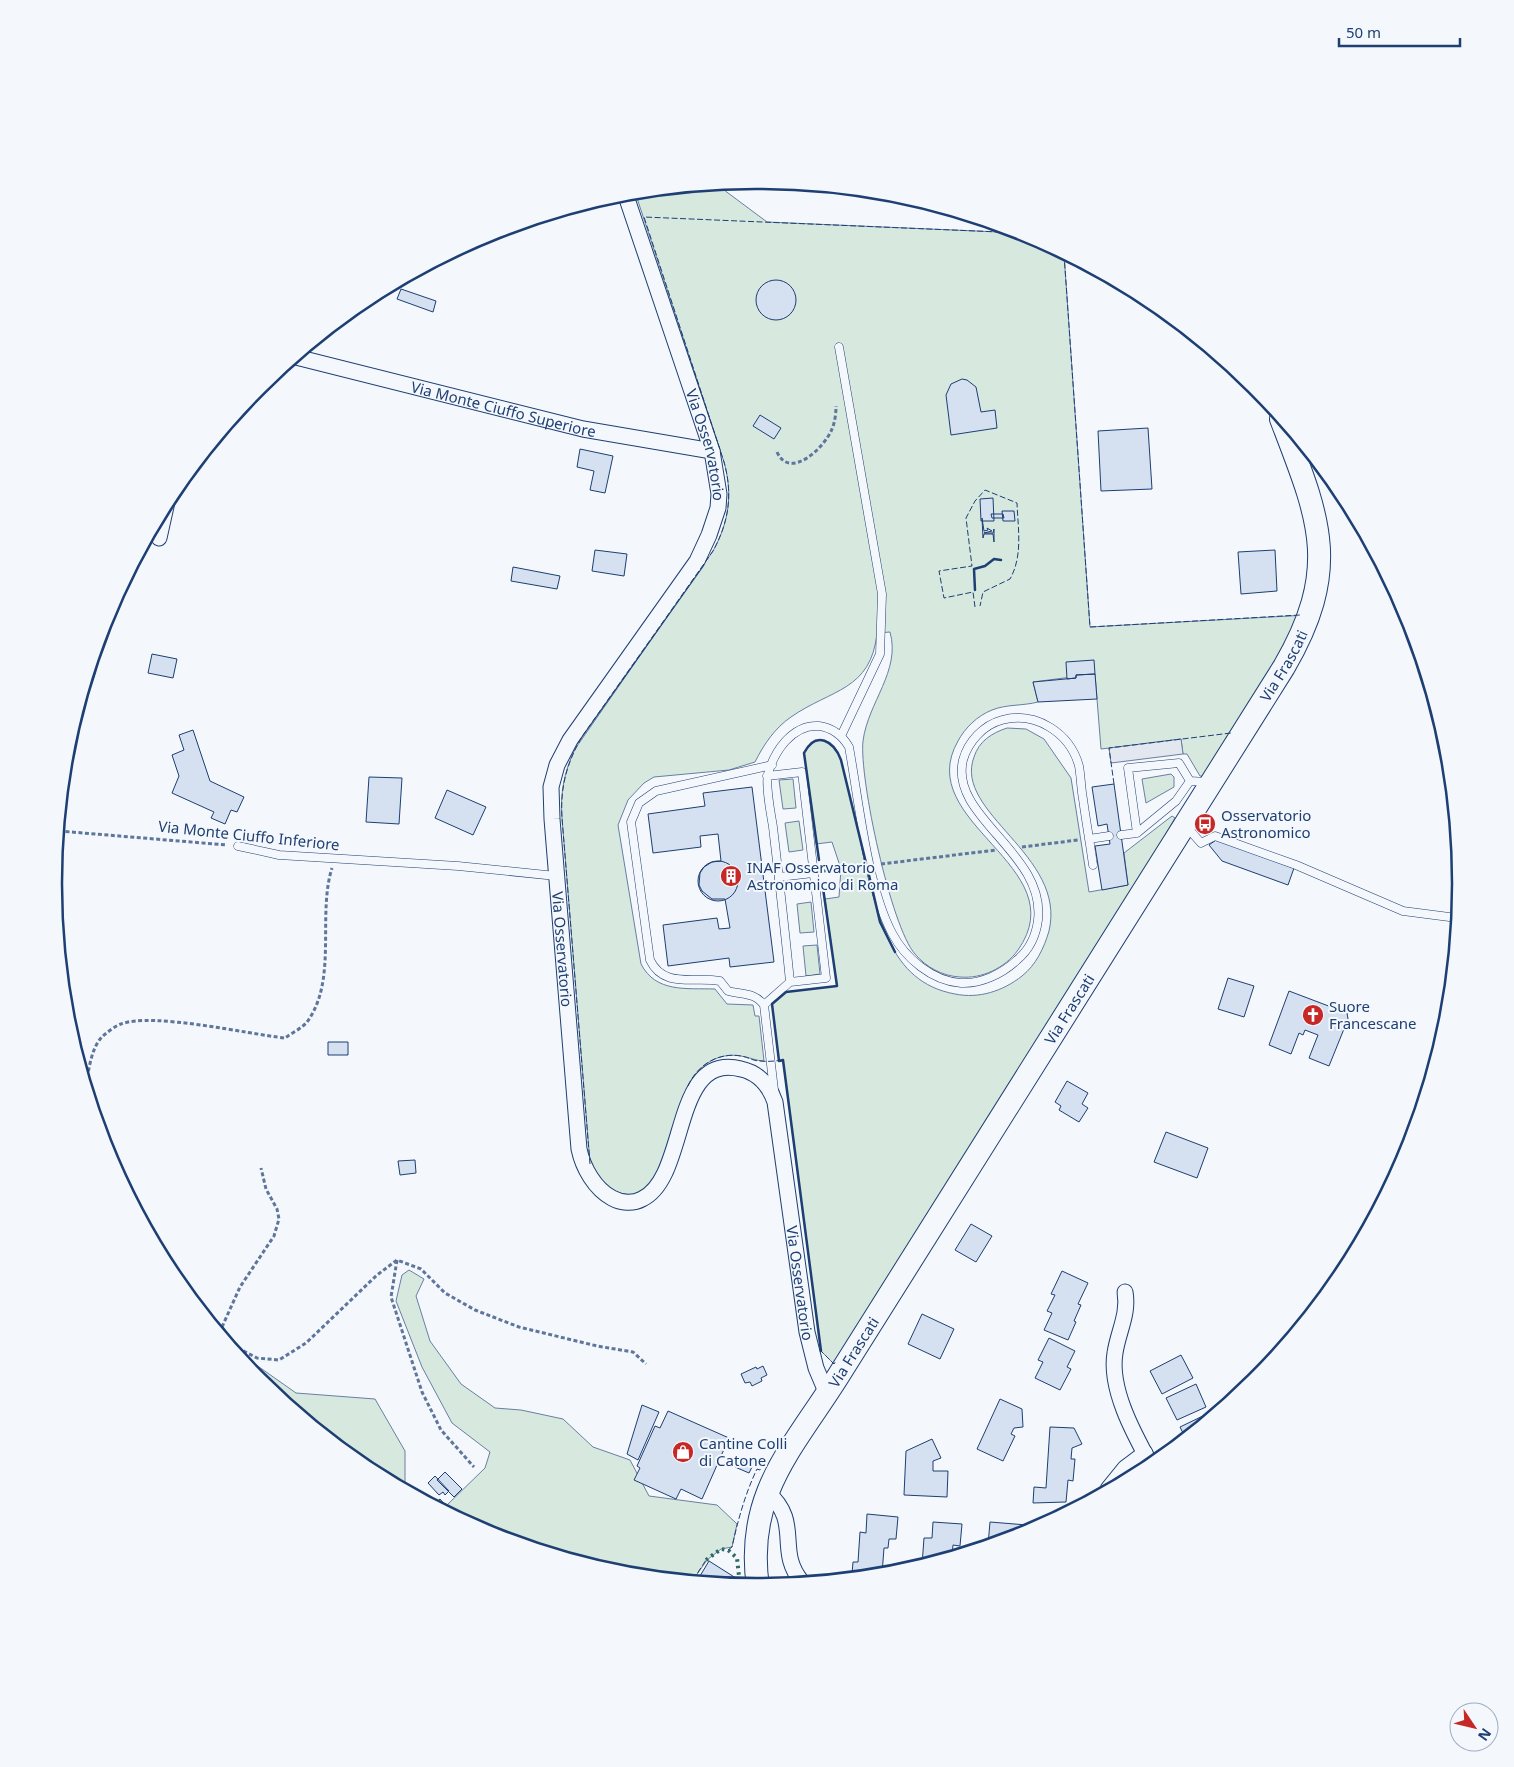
<svg xmlns="http://www.w3.org/2000/svg" width="1514" height="1767" font-family="'Noto Sans',sans-serif">
	<style>
		.green { fill: #d7e8df; stroke: #687fa3 }
		.parking { fill: #e3e8f0; stroke: #687fa3 }
		.building { fill: #d5e0f0; stroke: #1d3f73 }
		.lines { fill: none; stroke-linecap: round; stroke-linejoin: round }
		.lane-casing { stroke: #1d3f73; stroke-width: 9 }
		.street-casing { stroke: #1d3f73; stroke-width: 17 }
		.primary-casing { stroke: #1d3f73; stroke-width: 24 }
		.path { stroke: #5e769c; stroke-width: 3; stroke-dasharray: 4 2.5; stroke-linecap: butt }
		.lane { stroke: #f4f7fb; stroke-width: 8 }
		.street { stroke: #f4f7fb; stroke-width: 15 }
		.primary { stroke: #f4f7fb; stroke-width: 22 }
		.hedge { stroke: #2c6c60; stroke-width: 4; stroke-dasharray: 2.5 4; stroke-linecap: butt }
		.fence { stroke: #1d3f73; stroke-width: 1; stroke-dasharray: 6 2.5; stroke-linecap: butt }
		.wall { stroke: #1d3f73; stroke-width: 2.5 }
		.labels { text-anchor: middle; dominant-baseline: central; stroke-width: 4; stroke-linejoin: round; paint-order: stroke }
		.street-label { font-size: 15px; fill: #1d3f73; stroke: #f4f7fb }
		.poi-label { font-size: 15px; fill: #1d3f73; stroke: #f4f7fb; text-anchor: start }
		.rim { fill: none; stroke: #1d3f73; stroke-width: 2.5 }
	</style>
	<rect width="100%" height="100%" fill="#f4f7fb"/>
	<path class="green" d="M716 184 767 222 1023 233 1064 254 1090 627 1307 615 1209 777 1200 776 1187 754H1183L1181 739 1101 749 1095 674 1033 682 1038 702C1023 706 1007 704 992 710 977 716 965 728 958 741 911 823 1077 866 1018 950 1005 968 982 979 960 977 942 976 926 967 915 954 891 927 859 778 863 741 868 702 901 671 890 632L877 633C871 691 831 689 791 717 775 728 764 744 755 762L729 770 654 777 644 783 628 800 618 825 641 964C656 993 686 988 715 989L727 1004 753 1005 755 1016H759L764 1061C756 1061 749 1057 741 1056 718 1052 699 1065 689 1085L662 1173 641 1195C611 1195 606 1188 590 1163L562 818C560 793 564 772 575 749L713 551C729 522 733 494 724 462L635 192Z
		M1007 728 1026 729 1044 739 1071 778 1089 892 1128 885 1124 853 1172 816 1175 818 1137 884 834 1364 821 1351 783 1061H779L772 1004 786 992 837 986 825 899 839 897 841 869 832 842 816 844 804 753C816 730 834 742 841 760 849 793 857 826 865 859 878 913 888 982 955 994 979 999 1003 991 1022 976 1036 965 1044 948 1049 931 1067 855 953 813 974 757 979 741 992 733 1007 728Z
		M1171 774 1174 777V787L1146 803 1142 779Z
		M793 779 796 808 783 809 779 780Z
		M799 821 803 850 789 852 785 823Z
		M811 902 814 932 800 933 797 904Z
		M817 945 820 974 806 976 803 946Z
		M409 1270 424 1279 416 1296 430 1341 461 1384 495 1408 521 1410 563 1419 593 1447 630 1460 649 1496 717 1505 737 1524 732 1547 721 1549 707 1560 693 1580 620 1573 488 1533 455 1516 446 1506 485 1468 490 1452 452 1423 422 1367 396 1301 402 1275Z
		M235 1350 296 1393 375 1399 405 1451V1489L366 1468 260 1381Z"/>
	<path class="parking" d="M1181 739 1183 754 1111 763 1109 748Z"/>
	<path class="building" d="M756 300a20 20 0 1 1 40 0a20 20 0 1 1-40 0Z
		M401 289 436 301 433 312 397 299Z
		M962 379 967 380 976 387 981 412 995 410 997 428 951 435 946 395 951 384Z
		M760 415 781 428 774 439 753 426Z
		M1148 428 1152 489 1101 491 1098 431Z
		M580 449 613 456 605 493 590 490 594 471 577 467Z
		M993 498 994 521H981L980 499Z
		M1002 511H1014L1015 521H1003Z
		M991 514H1003L1004 518H992Z
		M982 518 984 531 988 530 987 528 992 531 984 533H993L994 529V542L993 534H984L983 538Z
		M595 550 627 554 624 576 592 571Z
		M1275 550 1277 591 1241 594 1238 552Z
		M513 567 560 576 557 589 511 581Z
		M152 654 177 659 173 678 148 673Z
		M1094 660 1095 674 1076 675V678L1067 679 1066 662Z
		M1095 674 1097 699 1038 702 1033 682 1076 678V675Z
		M193 730 210 781 244 797 237 812 231 810 225 824 211 818 214 812 172 793 179 776 172 755 184 750 179 735Z
		M369 777 402 778 399 824 366 822Z
		M1114 784 1128 885 1102 890 1095 846 1110 844 1107 824 1098 826 1092 787Z
		M752 787 774 962 730 967 729 958 668 966 663 925 717 918 719 929 730 928 725 899H712L702 891 699 885 700 873 704 867 712 862 721 861 718 834 700 836 701 847 653 853 648 814 705 806 703 793Z
		M447 790 486 807 473 835 435 818Z
		M1216 840 1294 868 1288 885 1222 861 1209 845Z
		M698 881a20 20 0 1 1 40 0a20 20 0 1 1-40 0Z
		M1228 978 1254 986 1244 1017 1218 1009Z
		M1289 991 1347 1013 1348 1019 1329 1066 1309 1058 1318 1035 1305 1030 1303 1035 1299 1033 1291 1054 1269 1045Z
		M328 1042H348V1055H328Z
		M1067 1081 1088 1093 1082 1104 1088 1108 1079 1122 1059 1110 1061 1106 1055 1102Z
		M1166 1132 1208 1148 1197 1178 1154 1162Z
		M415 1160 416 1173 400 1175 398 1161Z
		M971 1224 992 1236 976 1262 955 1250Z
		M1062 1271 1088 1283 1078 1304 1081 1305 1074 1321 1076 1322 1068 1340 1044 1330 1052 1313 1047 1311 1055 1295 1051 1294Z
		M922 1314 954 1329 940 1359 908 1344Z
		M1049 1338 1075 1351 1067 1367 1071 1369 1060 1390 1035 1378 1043 1362 1038 1360Z
		M1181 1355 1193 1378 1162 1394 1150 1371Z
		M763 1366 767 1375 761 1378 762 1381 752 1386 750 1382 745 1383 741 1374 756 1367 757 1369Z
		M1196 1384 1206 1407 1177 1420 1166 1398Z
		M1000 1399 1022 1409 1023 1427 1014 1428 1011 1434 1015 1436 1003 1461 977 1449Z
		M642 1405 659 1412 638 1460 627 1454Z
		M668 1411 729 1438 702 1499 681 1489 676 1499 634 1480 640 1468 637 1466 655 1426 660 1428Z
		M1209 1413 1211 1416 1185 1437 1180 1427Z
		M1050 1427 1074 1428 1082 1444 1072 1448 1071 1459H1075L1073 1481 1068 1480 1066 1502 1033 1503 1034 1487 1046 1488Z
		M932 1439 941 1458 933 1461V1471H948L947 1497 904 1495 906 1451Z
		M738 1460 752 1467 749 1473 735 1467Z
		M445 1472 462 1489 454 1497 437 1480Z
		M435 1476 449 1491 445 1495 443 1492 439 1495 428 1483Z
		M440 1499 446 1506 455 1516 434 1504Z
		M867 1514 898 1517 896 1539H889L888 1548H884L882 1574H852L853 1562H858L860 1532 866 1533Z
		M933 1522 962 1524 960 1546 953 1545 952 1555 948 1554 947 1557 922 1565 924 1538H932Z
		M990 1522 1039 1526 1026 1533 988 1545Z
		M709 1561 739 1580 736 1585 697 1581Z"/>
	<g class="lines">
		<g class="lane-casing">
			<path id="lane" d="M839 347 882 594 880 654 841 736
				M772 765 656 791 639 803 631 822 650 960C664 989 694 976 720 981L728 991C743 995 754 992 764 1005L774 1090
				M1190 781 1176 801 1137 833 1128 768 1179 763 1190 781 1207 782
				M1186 826 1201 843 1215 836 1296 865 1403 911 1457 918
				M1121 835 1137 833
				M1089 839 1109 836
				M238 846 279 855 458 866 556 876
				M779 877 813 873
				M790 982C785 930 779 879 773 827 771 814 765 786 768 774 774 752 792 724 819 726 833 728 842 735 849 747 859 801 867 886 892 933 905 958 932 981 961 983 981 984 1002 974 1017 960 1029 950 1036 936 1038 920 1046 853 949 817 963 760 968 742 983 725 1002 720 1036 711 1070 733 1079 766 1081 777 1081 789 1083 799 1086 821 1090 843 1093 865
				M764 1005 790 982 826 978 802 772 767 776"/>
		</g>
		<g class="street-casing">
			<g id="street">
				<path id="s1" d="M625 193 712 451 719 494 718 508 709 535 697 561 570 740 557 765 551 787 552 819 579 1149C583 1168 595 1189 612 1198 621 1203 633 1204 642 1199 689 1177 671 1051 741 1069 759 1073 769 1085 775 1102L807 1332 816 1368 827 1394"/>
				<path id="s2" d="M296 357 583 429 712 451"/>
				<path d="M159 538 167 502"/>
				<path d="M1125 1292C1129 1314 1118 1332 1115 1353 1109 1389 1134 1434 1151 1465"/>
				<path d="M1108 1489 1125 1468 1145 1453"/>
				<path d="M767 1492C803 1523 775 1550 802 1582"/>
			</g>
		</g>
		<g class="primary-casing">
			<g id="primary">
				<path id="s3" d="M758 1587C744 1492 796 1445 842 1370L1284 667C1342 567 1319 518 1281 419"/>
			</g>
		</g>
		<path class="path" d="M777 452C790 481 825 447 832 429 835 422 836 413 836 406
			M59 831 227 845
			M1022 847 1078 840
			M881 864 996 850
			M824 871 860 867
			M86 1084C89 1070 91 1048 102 1037 106 1033 115 1026 121 1024 152 1012 248 1034 285 1038 292 1033 302 1028 307 1022 338 980 317 915 332 868
			M397 1260 391 1297 422 1392 441 1430 474 1467
			M216 1327H222L234 1346 257 1358 279 1360 306 1343 377 1275 397 1260 421 1269 445 1293 475 1310 519 1327 597 1346 633 1352 646 1364
			M222 1327 240 1287 274 1236 279 1219 277 1209 266 1189 261 1168"/>
		<use href="#lane" class="lane"/>
		<use href="#street" class="street"/>
		<use href="#primary" class="primary"/>
		<path class="hedge" d="M706 1560 721 1549 728 1550 737 1558 740 1585"/>
		<path class="fence" d="M1064 254 1090 627 1300 615
			M975 607 973 592 944 598 939 571 972 566 966 518 975 501 985 490 1017 503C1018 529 1023 556 1010 579L983 592 980 606
			M1114 784 1109 748 1231 733
			M688 1086C697 1065 718 1052 741 1056 748 1057 753 1061 760 1061 768 1062 775 1061 783 1060L821 1351 834 1364 836 1361
			M590 1164 562 818C560 787 567 762 583 735L713 551C729 522 733 494 724 462L644 217 1023 233
			M728 1550 732 1547C738 1520 745 1494 757 1469L760 1470 766 1461
			M693 1580 706 1560"/>
		<path class="wall" d="M975 590 974 569 985 566 994 559 1001 560
			M819 860 804 753C816 730 834 741 841 760L866 863
			M868 871 880 922 895 952
			M821 1351 783 1060 779 1061 772 1004 786 992 837 986 823 888"/>
	</g>
	<defs>
		<g id="bus-disc" transform="scale(1.125)"><circle r="9.5" fill="#c62828" stroke="#f4f7fb"/><path d="M-5-6H5V4H4V6H2V4H-2V6H-4V4H-5ZM-3.5-4V0h7V-4ZM-3.5 1.2v1.5H-2V1.2ZM2 1.2v1.5H3.5V1.2Z" fill="#fff"/></g>
		<g id="building-disc" transform="scale(1.125)"><circle r="9.5" fill="#c62828" stroke="#f4f7fb"/><path d="M-4-6H4V6H1V3H-1V6H-4ZM-2.5-4.3h1.7v1.8h-1.7ZM.8-4.3h1.7v1.8H.8ZM-2.5-1h1.7V.8h-1.7ZM.8-1h1.7V.8H.8Z" fill="#fff"/></g>
		<g id="church-disc" transform="scale(1.125)"><circle r="9.5" fill="#c62828" stroke="#f4f7fb"/><path d="M-1.2-6h2.4v3.5h3.3v2.4h-3.3V6h-2.4V-.1h-3.3v-2.4h3.3Z" fill="#fff"/></g>
		<g id="shop-disc" transform="scale(1.125)"><circle r="9.5" fill="#c62828" stroke="#f4f7fb"/><path d="M-5-2.5h2.3a2.7 3.5 0 0 1 5.4 0H5L5.5 6h-11ZM-1.5-2.5h3a1.5 2.3 0 0 0-3 0Z" fill="#fff"/></g>
	</defs>
	<g fill-rule="evenodd">
		<use href="#bus-disc" x="1205" y="824"/>
		<use href="#building-disc" x="731" y="876"/>
		<use href="#church-disc" x="1313" y="1015"/>
		<use href="#shop-disc" x="683" y="1452"/>
	</g>
	<g class="labels">
		<g class="street-label">
			<text stroke="none"><textPath href="#s2" startOffset="214">Via Monte Ciuffo Superiore</textPath></text>
			<text stroke="none"><textPath href="#s1" startOffset="265">Via Osservatorio</textPath></text>
			<text stroke="none"><textPath href="#s3" startOffset="1071">Via Frascati</textPath></text>
			<text transform="translate(249 835) rotate(6)">Via Monte Ciuffo Inferiore</text>
			<text stroke="none"><textPath href="#s1" startOffset="820">Via Osservatorio</textPath></text>
			<text stroke="none"><textPath href="#s3" startOffset="666">Via Frascati</textPath></text>
			<text stroke="none"><textPath href="#s1" startOffset="1524">Via Osservatorio</textPath></text>
			<text stroke="none"><textPath href="#s3" startOffset="261">Via Frascati</textPath></text>
		</g>
		<g class="poi-label">
			<text x="1221" y="815">Osservatorio<tspan x="1221" dy="17">Astronomico</tspan></text>
			<text x="747" y="867">INAF Osservatorio<tspan x="747" dy="17">Astronomico di Roma</tspan></text>
			<text x="1329" y="1006">Suore<tspan x="1329" dy="17">Francescane</tspan></text>
			<text x="699" y="1443">Cantine Colli<tspan x="699" dy="17">di Catone</tspan></text>
		</g>
	</g>
	<path d="M0 0H1514V1767H0ZM756 189H758A694 694 0 0 1 1452 883V884A694 694 0 0 1 758 1578H756A694 694 0 0 1 62 884V883A694 694 0 0 1 756 189Z" fill="#f4f7fb" fill-rule="evenodd"/>
	<path class="rim" d="M756 189H758A694 694 0 0 1 1452 883V884A694 694 0 0 1 758 1578H756A694 694 0 0 1 62 884V883A694 694 0 0 1 756 189Z"/>
	<g transform="translate(1474 1727) rotate(125)"><circle r="24" fill="#f4f7fb" stroke="#9eadc5"/>
	<path d="M0-4L9 19L0 12L-9 19Z" fill="#c62828"/>
	<text y="-8" font-size="14" font-weight="bold" text-anchor="middle" fill="#1d3f73">N</text>
	</g>
	<path d="M1339 38v8h121v-8" fill="none" stroke="#1d3f73" stroke-width="2.5"/>
	<text x="1346" y="38" font-size="15" fill="#1d3f73" stroke="#f4f7fb" stroke-width="4" paint-order="stroke">50 m</text>
</svg>
